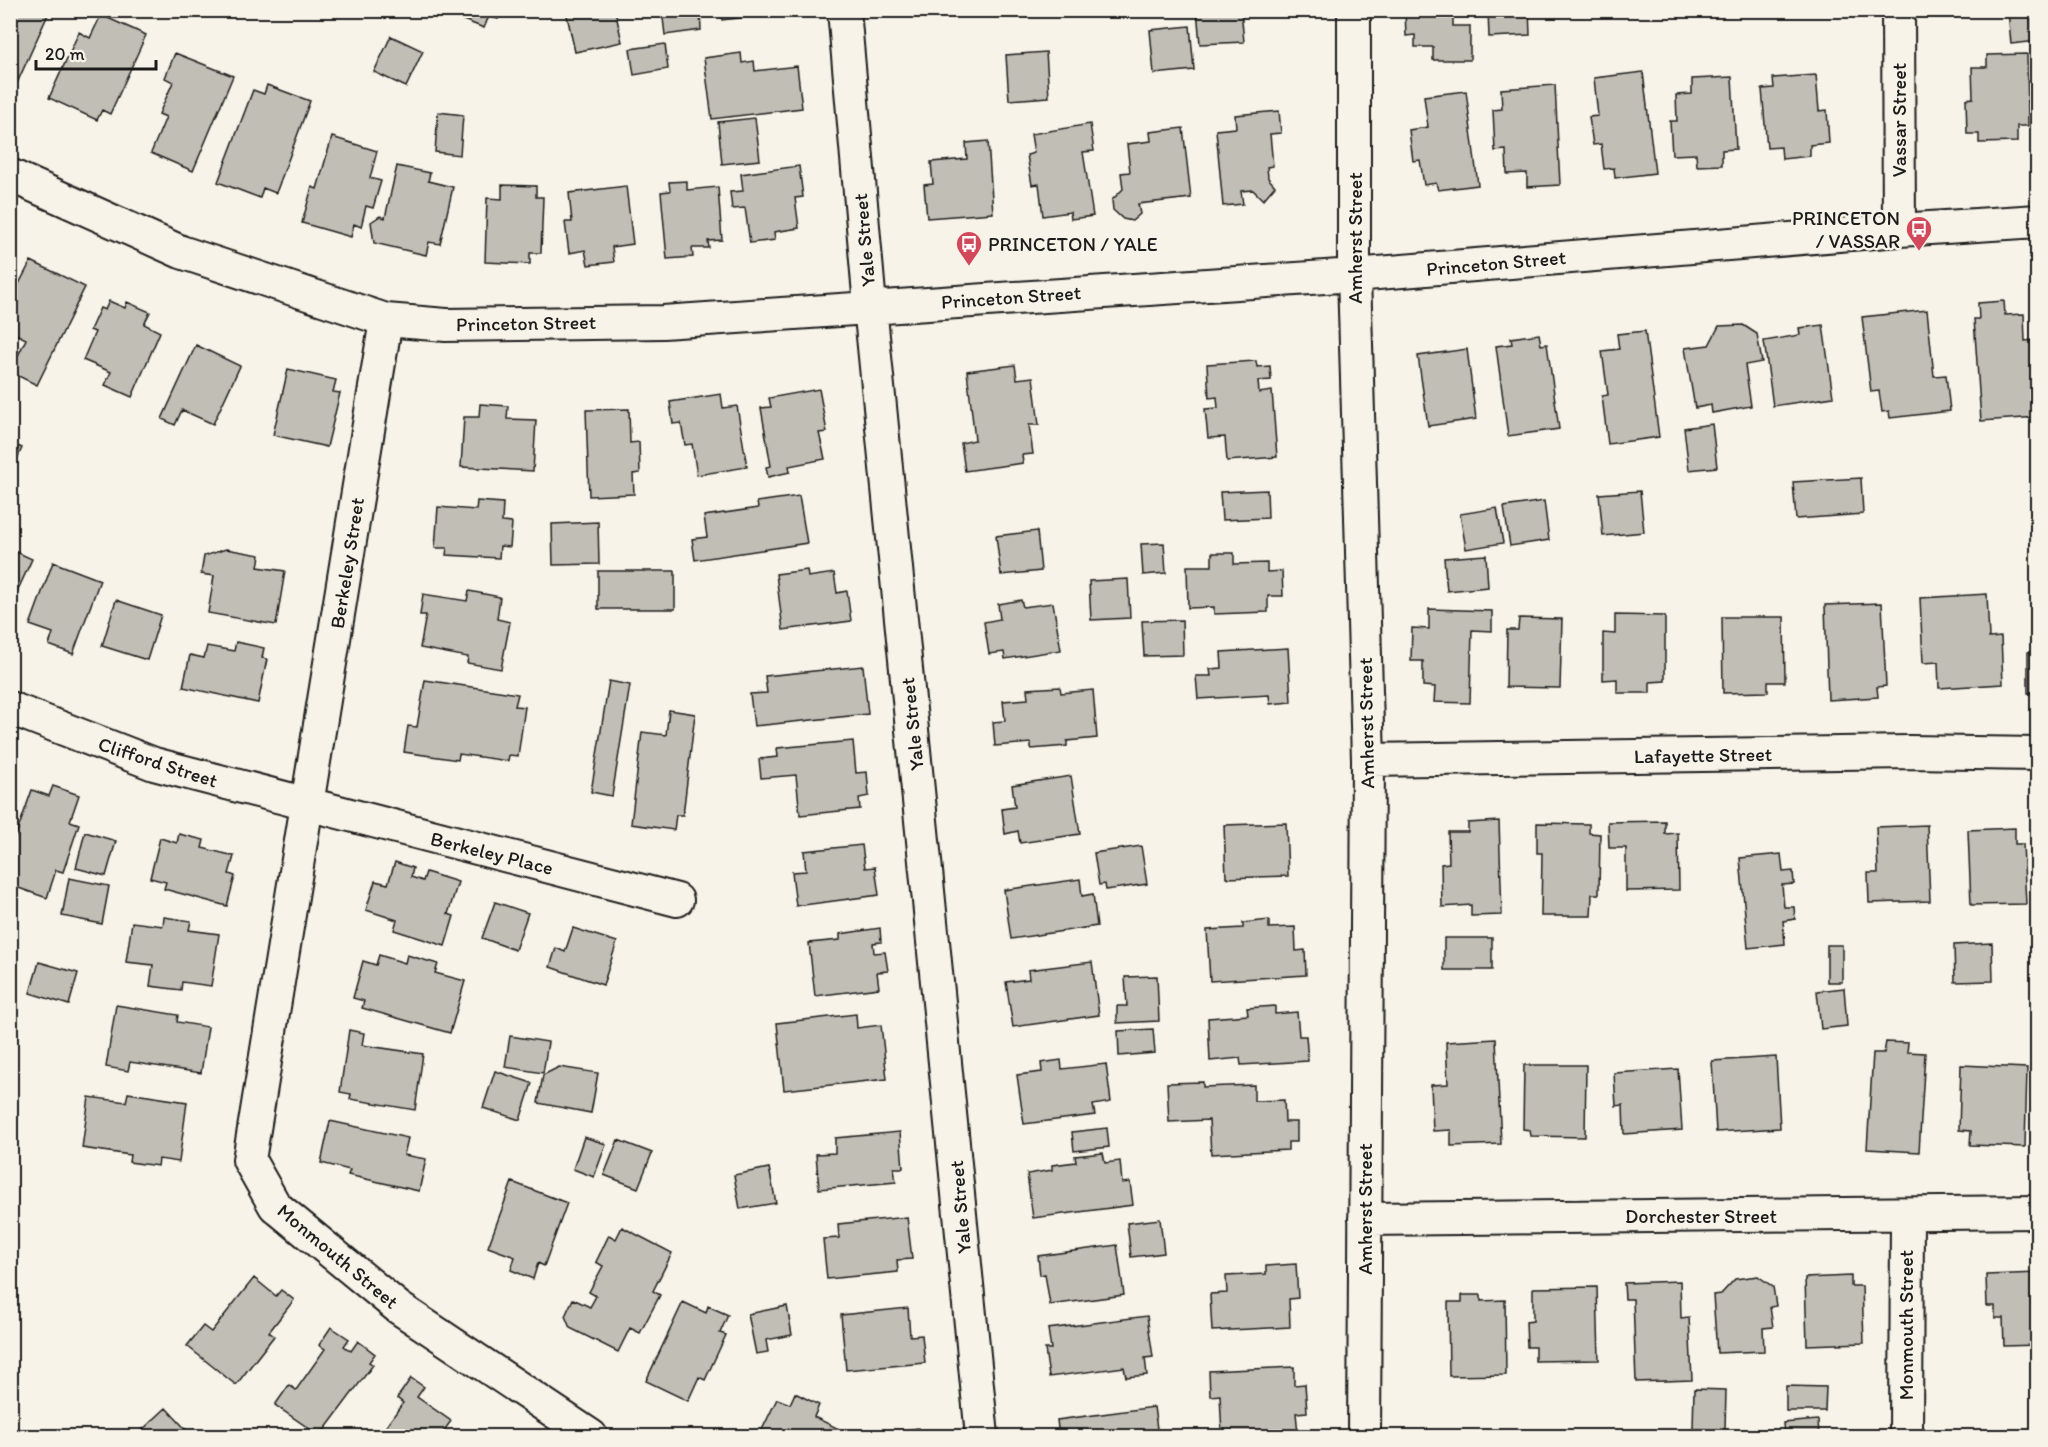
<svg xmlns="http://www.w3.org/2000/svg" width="2048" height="1447" font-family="Itim,sans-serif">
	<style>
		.building { fill: #c0beb5; stroke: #1c1c1c; stroke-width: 1.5 }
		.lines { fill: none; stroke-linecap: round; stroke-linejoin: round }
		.minor-casing { stroke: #1c1c1c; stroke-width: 36 }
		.minor { stroke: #f7f3e8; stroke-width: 32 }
		.labels { text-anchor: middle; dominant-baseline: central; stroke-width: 5; stroke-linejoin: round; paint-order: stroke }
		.street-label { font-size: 20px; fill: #1c1c1c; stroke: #f7f3e8 }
		.poi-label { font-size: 20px; fill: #1c1c1c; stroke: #f7f3e8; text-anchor: end }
	</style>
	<rect width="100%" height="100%" fill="#f7f3e8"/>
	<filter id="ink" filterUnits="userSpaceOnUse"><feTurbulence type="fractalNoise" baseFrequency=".0167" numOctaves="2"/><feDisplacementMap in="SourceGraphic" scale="12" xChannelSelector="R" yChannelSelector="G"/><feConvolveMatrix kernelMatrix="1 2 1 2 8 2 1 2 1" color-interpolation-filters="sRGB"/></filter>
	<g filter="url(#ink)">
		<path class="building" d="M10 10H50L13 92 10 91Z
			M456 10H502L498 19 489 16 484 28 453 16Z
			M615 10 622 42 575 52 566 11Z
			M662 10H700L701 30 665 35Z
			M721 10H783V13L722 20Z
			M1197 10H1241L1244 42 1200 44Z
			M1405 10H1453V26H1470V60H1433V47H1415V35L1406 36Z
			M1488 10H1529L1530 35 1489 37Z
			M2008 10H2038V41L2011 44Z
			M101 15 146 35 110 114 102 110 97 120 49 98 79 32 90 38Z
			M1190 26 1194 70 1154 74 1150 30Z
			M391 36 423 51 406 87 374 72Z
			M665 44 668 69 634 75 630 49Z
			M1046 52 1049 97 1009 100 1006 55Z
			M175 53 233 76 193 171 151 153 166 117 159 114 173 82 165 78Z
			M741 53 742 63 754 61 755 71 797 66 802 108 712 119 704 58Z
			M2027 54 2028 126H2017V142L1979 143V134H1967L1966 99 1973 98 1972 67H1987V55Z
			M1643 72 1655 173 1615 178 1614 168 1604 169 1601 144 1593 145 1589 117 1598 116 1594 78Z
			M1816 75 1819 111 1827 110 1829 143 1810 145V156L1782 159 1781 147 1767 148 1762 89 1774 88 1773 78Z
			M1732 77 1736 149 1722 150V165L1697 166 1696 154 1672 155 1670 121H1677L1676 95 1692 94V79Z
			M267 85 310 101 276 193 263 188 260 198 218 182 253 90 264 94Z
			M1555 85 1560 185 1527 187V173L1507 174 1506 150 1495 151 1493 110 1502 109 1501 89Z
			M1466 91 1478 185 1438 190 1436 183 1424 185 1420 160 1413 161 1409 130 1428 127 1424 96Z
			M1279 111 1281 133 1270 134 1273 166 1267 167 1268 178 1275 186 1263 200 1253 190 1241 191 1243 204 1223 206 1216 130 1236 128 1235 115Z
			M438 112 463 115 460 155 435 152Z
			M755 118 760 160 722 164 718 122Z
			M1090 124 1094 151 1083 152 1093 216 1071 219 1070 212 1043 216 1039 184 1032 185 1027 155 1034 153 1031 134Z
			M1183 128 1191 198 1138 204 1140 214 1132 221 1123 219 1113 210 1112 200 1123 189 1121 173 1130 172 1127 144 1151 141 1150 132Z
			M332 137 377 151 370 178 381 181 373 208 366 206 361 227 354 224 351 237 302 223 312 187 317 189Z
			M988 141 993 213 927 218 924 185 933 184 931 162 967 159 966 143Z
			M397 166 430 173 428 181 453 187 440 244 429 242 426 255 374 243 371 222 380 216 385 218Z
			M799 166 803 197 795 198 799 228 774 232 775 240 750 243 745 208 732 209 730 192 743 191 741 174Z
			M687 181V190L718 187 722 240 708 241 709 248H692L693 257 667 259 661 192 670 191 669 182Z
			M502 185 536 186V197H543L541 253H530V264L485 262 487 198 502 199Z
			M626 186 633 244 612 247 614 262 588 265 585 250 569 253 565 222H572L569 193Z
			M31 261 85 287 37 385 10 372 26 339 10 331V301Z
			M109 301 125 308 127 302 150 312 144 324 160 332 132 397 105 385 111 372 83 360 95 332 90 330 100 308 105 310Z
			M2004 301 2005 315 2024 314 2025 341 2034 340 2038 417 1981 421 1974 319H1979L1978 303Z
			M1927 310 1934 376 1946 375 1950 411 1890 418 1889 411 1882 412 1879 391 1871 392 1862 317Z
			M1743 325 1757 334 1762 362 1745 365 1751 406 1712 413 1711 405 1695 408 1685 348 1709 345 1719 326Z
			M1823 325 1833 397 1773 406 1764 341 1800 335 1799 328Z
			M1645 331 1659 437 1608 444 1602 396 1608 395 1602 351 1619 349 1617 334Z
			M1539 334 1541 345 1547 344 1559 429 1508 436 1496 346 1512 344 1511 338Z
			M196 345 240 366 213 424 182 410 175 425 162 419Z
			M1467 349 1476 419 1428 426 1418 356Z
			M1256 361 1257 367 1270 366 1271 380 1258 381 1259 393 1272 391 1277 457 1227 461 1225 437 1208 438 1205 409 1218 408 1217 397 1209 398 1207 364Z
			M1015 365 1017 379 1033 377 1039 425H1029L1033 454 1022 455 1023 463 965 471 961 443 975 440 967 371Z
			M288 369 336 380 333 392 340 393 327 447 273 435Z
			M819 389 827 432 819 433 825 459 789 466 790 472 768 477 766 467 771 466 761 408 771 407 769 398Z
			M721 394 723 408 737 406 747 467 697 475 692 444 685 445 681 423 673 424 670 402Z
			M480 404 508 406 507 419 536 420 533 471 461 467 464 417H479Z
			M629 409 630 443 639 442 640 473 633 474 634 494 589 496 586 410Z
			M1712 424 1717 467 1689 470 1684 428Z
			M10 443 22 448 10 475Z
			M1861 478 1863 514 1796 519 1793 482Z
			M1267 490 1268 518 1222 520 1220 492Z
			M1640 491 1644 532 1603 536 1599 494Z
			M799 496 807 543 695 560 692 539 707 537 704 516 758 508 757 502Z
			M477 501 503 503 502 522 512 523 510 547 500 546 499 558 446 555 447 548H435L438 507 476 510Z
			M1544 501 1549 540 1510 546 1504 507Z
			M1497 508 1503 543 1466 549 1460 514Z
			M598 522 599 564 553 565 552 524Z
			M1037 531 1041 571 1001 575 996 536Z
			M1164 543 1166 573 1143 575 1141 544Z
			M10 549 32 559 10 607Z
			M226 549 260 555 258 567 285 571 276 625 208 613 214 576 201 574 204 556Z
			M1212 553H1234V564L1267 563V572L1282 571 1283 596H1268V612L1214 614V607L1188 608 1187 566H1212Z
			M1486 555 1488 587 1447 591 1444 558Z
			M53 562 100 580 73 654 49 645 53 633 30 625Z
			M807 570 808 577 834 573 837 593 847 591 851 621 783 630 776 574Z
			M598 571H675V609H598Z
			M1128 579 1130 618 1091 620 1089 581Z
			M469 591 500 597 497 619 510 622 501 669 467 663 468 657 420 648 426 615H420L423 594 467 601Z
			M1987 594 1989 638 2001 637 2003 684 1939 688 1938 662 1923 663 1920 598Z
			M116 600 161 615 147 660 102 646Z
			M1021 600 1023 607 1053 603 1061 650 1005 659 1004 652 989 654 984 622 1000 619 998 604Z
			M1882 603 1886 686 1877 687 1878 697 1828 700 1825 605Z
			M1429 609 1492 611V631L1472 630 1470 703 1434 702 1435 687 1423 686V661H1411L1412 628 1429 629Z
			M2035 614H2038V693H2028V652H2036Z
			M1615 615 1665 616V681L1650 682V693H1617V679L1603 680V633L1615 634Z
			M1722 617H1784L1785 682H1768V692L1723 693Z
			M1519 618 1562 619 1560 688 1506 687 1507 630H1518Z
			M1182 620 1183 655 1144 656 1142 621Z
			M236 642 264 648 262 658 267 659 258 703 183 687 190 655 204 658 207 646 234 651Z
			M1288 648 1291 702 1270 704 1269 695 1198 699 1196 676H1211L1210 669 1222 668 1221 652Z
			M863 666 868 714 754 726 750 694 767 693 765 676Z
			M425 680 518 694 515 706 525 707 518 756 509 755 508 761 459 754 458 760 404 752 408 726 417 727Z
			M609 681 630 685 612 796 591 792Z
			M1060 687 1061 693 1093 690 1097 738 1067 741V746L1031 749V743L995 746 993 722 1005 721 1003 701 1028 699 1027 689Z
			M669 710 695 714 683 815H676L674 830 631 824 642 732 666 735Z
			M853 741 856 773 867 772 869 796 859 798 860 809 800 815 796 775 761 778 759 759 778 757 777 748Z
			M1071 776 1080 834 1020 843 1018 831 1005 834 1002 809 1015 807 1012 785Z
			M53 786 79 795 70 821 79 824 63 872 56 870 47 898 13 886 10 895V852L32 790 49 796Z
			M1499 821 1502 915 1471 916V905L1442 907 1441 864 1449 863 1448 832H1468V823Z
			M1665 821V834L1678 833 1679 890 1626 891V848H1609L1608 822Z
			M1286 823 1288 876 1226 878 1224 825Z
			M1537 823 1589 824V833L1600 834 1599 894H1592L1591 916H1541L1542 853H1537Z
			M1927 825 1930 901 1869 903 1868 873H1878L1876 827Z
			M2015 828V844H2023L2026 904 1971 905 1968 830Z
			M85 832 116 841 106 876 76 868Z
			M179 834 204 840 202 848 234 856 229 874 235 876 227 906 164 889 166 882 150 878 160 838 177 843Z
			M862 845 865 868 875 867 879 895 796 906 792 872 806 871 804 851Z
			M1141 846 1147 884 1106 890 1105 884 1099 885 1094 853Z
			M1781 854 1783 872 1793 871 1794 884 1782 885 1784 907H1794L1795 919 1783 921 1785 944 1748 948 1740 858Z
			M395 862 413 868 411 877 423 881 426 872 458 882 448 914 454 916 445 946 394 930 397 920 366 910 375 881 388 884Z
			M69 878 109 886 102 924 62 916Z
			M1080 879 1082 896 1093 894 1097 926 1011 939 1004 890Z
			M495 902 528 913 515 950 482 938Z
			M164 917 191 921 189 930 219 934 211 986 182 982 181 990 150 986 153 965 126 962 132 922 163 926Z
			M1269 920V928L1295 927 1296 951 1305 950 1306 975 1210 981 1207 930 1243 928V923Z
			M573 928 617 942 603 985 550 967 556 948 565 952Z
			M880 928 881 942 873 943 874 953 885 952 888 971 877 972 879 988 815 996 809 943 840 940V934Z
			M1444 938H1492V970H1444Z
			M1992 943 1993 981 1955 982 1954 945Z
			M1827 945H1842V982H1827Z
			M379 955 405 963 407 955 438 964 435 973 465 981 450 1033 362 1008 364 1001 353 998 363 961 376 965Z
			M39 962 78 973 69 1005 30 993Z
			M1092 962 1099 1015 1013 1027 1006 982 1029 979 1028 970Z
			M1157 976 1159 1021 1117 1023V1006H1127L1125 977Z
			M1844 988 1847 1026 1821 1029 1817 991Z
			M116 1005 178 1015 177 1022 208 1027 201 1073 130 1062 128 1071 106 1067Z
			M1275 1006V1014L1297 1012 1299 1036H1306L1308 1061 1241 1065 1240 1058 1210 1061 1208 1018 1248 1015 1247 1008Z
			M856 1014 857 1028 881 1025 887 1079 784 1090 777 1023Z
			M1153 1029 1155 1053 1119 1056 1118 1031Z
			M349 1030 364 1033 362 1045 423 1054 415 1110 350 1099 351 1094 340 1092Z
			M510 1036 548 1042 543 1073 505 1067Z
			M1496 1039 1501 1144 1451 1146V1130L1433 1131 1431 1085 1448 1084 1446 1042Z
			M1886 1042 1908 1043 1907 1052 1925 1053 1919 1152 1867 1149 1873 1053H1884Z
			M1776 1057 1780 1128 1716 1132 1712 1061Z
			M1061 1060 1062 1069 1106 1064 1111 1102 1093 1105 1095 1115 1024 1124 1017 1075 1042 1072 1041 1063Z
			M1524 1065H1586L1585 1137 1531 1136 1530 1130 1523 1129Z
			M1961 1065 2027 1068 2025 1147 1970 1145 1971 1131 1959 1130Z
			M559 1067 598 1073 591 1113 538 1103 543 1075Z
			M1678 1069 1682 1130 1624 1134 1623 1105 1616 1106 1614 1073Z
			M495 1071 532 1083 520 1120 483 1108Z
			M1203 1082V1087L1254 1085V1101L1284 1100 1285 1122H1297V1142H1288V1150L1211 1154 1209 1120 1169 1122 1167 1083Z
			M128 1093 187 1102 179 1162 159 1159 158 1166 129 1162 130 1155 82 1148 89 1097 126 1102Z
			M330 1121 408 1138 404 1155 426 1159 419 1191 348 1175 350 1170 321 1163Z
			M1107 1128 1109 1147 1074 1151 1072 1132Z
			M900 1132 903 1168H894L896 1182 819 1189 816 1154 835 1153V1138Z
			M584 1137 606 1144 594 1177 573 1169Z
			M618 1140 652 1153 638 1188 604 1175Z
			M1103 1153 1105 1163 1120 1161 1122 1183 1130 1182 1133 1205 1033 1218 1027 1174 1052 1170V1165L1076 1162 1075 1156Z
			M769 1168 776 1203 740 1209 734 1175Z
			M512 1182 567 1203 544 1266 538 1263 533 1279 511 1270 515 1257 488 1247Z
			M907 1217 912 1259 897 1260 898 1272 827 1279 823 1239 839 1238 838 1224Z
			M1160 1219 1164 1253 1131 1257 1127 1223Z
			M622 1227 672 1253 653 1291 660 1295 640 1333 630 1328 618 1352 570 1328 565 1316 573 1299 590 1307 596 1296 589 1292 603 1266 596 1262 609 1235 616 1239Z
			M1117 1245 1124 1295 1050 1305 1045 1274 1040 1275 1038 1256Z
			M1296 1264 1298 1298 1289 1299 1290 1327 1212 1331 1210 1294 1227 1293 1226 1276 1266 1274V1266Z
			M2038 1273V1345L2004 1346 2003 1318H1995V1306H1987L1986 1275Z
			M1758 1276 1773 1287 1776 1306 1770 1307 1773 1327 1763 1328 1764 1351 1717 1353 1713 1295 1721 1294 1735 1279Z
			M1851 1276V1286H1862L1864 1343 1807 1345 1805 1278Z
			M254 1278 276 1296 281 1290 294 1300 269 1332 274 1336 236 1385 187 1346 203 1326 211 1332Z
			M1680 1281 1681 1318 1689 1317 1692 1380 1636 1382 1633 1299H1625L1624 1283Z
			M1597 1287 1599 1360 1535 1361V1347H1527L1526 1322 1533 1321V1288Z
			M1462 1295H1481V1301L1505 1300 1506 1375 1449 1376 1448 1302H1462Z
			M683 1302 706 1313 708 1306 728 1315 720 1333 726 1335 705 1380 699 1377 688 1401 646 1381Z
			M787 1306 792 1335 766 1340 768 1352 756 1354 748 1314Z
			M908 1308 910 1336 922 1335 925 1363 846 1370 841 1315Z
			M1147 1316 1153 1357 1145 1358 1147 1375 1126 1377 1124 1367 1049 1377 1045 1349H1051L1048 1329Z
			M331 1327 349 1339 344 1346 351 1351 358 1341 375 1354 369 1362 373 1365 320 1436 275 1405 289 1385 296 1390 325 1349 319 1345Z
			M1294 1367V1385L1305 1384 1307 1412 1296 1413 1298 1433 1222 1436 1220 1395 1210 1396 1209 1371Z
			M411 1378 424 1387 417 1397 451 1421 440 1436H379L403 1403 397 1398Z
			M1786 1386 1826 1387 1825 1411H1786Z
			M1694 1389 1726 1390 1725 1430 1693 1429Z
			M795 1393 819 1405 814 1417 839 1429 835 1436H759L777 1399 790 1404Z
			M1154 1407 1158 1436H1059L1057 1420Z
			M166 1408 192 1436H145L140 1432Z
			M1818 1420 1819 1436H1784L1783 1423Z
			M918 1428 920 1436H864Z"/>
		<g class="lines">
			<g class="minor-casing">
				<path id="minor" d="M844 10 870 306 982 1436
					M1354 10V275L1368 760 1364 1436
					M1898 10 1899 230
					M10 175 181 252 386 320 446 325 663 322 1354 275 1899 230 2038 221
					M386 320 249 1160 275 1206 399 1308 591 1436
					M10 708 154 764 677 900
					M1368 760 1910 752 2038 754
					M1365 1219 2038 1212
					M1906 1436 1907 1214"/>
			</g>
			<use href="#minor" class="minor"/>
		</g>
	</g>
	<defs>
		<g id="bus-pin" transform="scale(1.35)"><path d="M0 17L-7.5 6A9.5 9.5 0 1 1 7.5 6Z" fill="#d1495b" stroke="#f7f3e8"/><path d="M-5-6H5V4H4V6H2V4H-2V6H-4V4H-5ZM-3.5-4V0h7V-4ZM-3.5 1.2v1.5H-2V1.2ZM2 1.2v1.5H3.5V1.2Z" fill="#fff"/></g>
	</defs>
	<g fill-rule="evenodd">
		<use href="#bus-pin" x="1919" y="229"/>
		<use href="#bus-pin" x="969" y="244"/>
	</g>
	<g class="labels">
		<g class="street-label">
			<text transform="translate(1899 120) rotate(-90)">Vassar Street</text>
			<text transform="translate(1355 238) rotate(-90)">Amherst Street</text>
			<text transform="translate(864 240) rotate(-95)">Yale Street</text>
			<text transform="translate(1496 263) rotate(-5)">Princeton Street</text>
			<text transform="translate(1011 297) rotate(-4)">Princeton Street</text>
			<text transform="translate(526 323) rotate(-1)">Princeton Street</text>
			<text transform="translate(347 563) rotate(-81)">Berkeley Street</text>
			<text transform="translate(1366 723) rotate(-91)">Amherst Street</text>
			<text transform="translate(912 724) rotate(-96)">Yale Street</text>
			<text transform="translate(1703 755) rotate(-1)">Lafayette Street</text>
			<text transform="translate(158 762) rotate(18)">Clifford Street</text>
			<text transform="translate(492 853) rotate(14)">Berkeley Place</text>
			<text transform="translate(960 1207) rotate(-95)">Yale Street</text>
			<text transform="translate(1365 1209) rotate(-90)">Amherst Street</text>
			<text x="1701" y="1216">Dorchester Street</text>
			<text transform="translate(338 1256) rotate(40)">Monmouth Street</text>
			<text transform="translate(1906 1325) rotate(-90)">Monmouth Street</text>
		</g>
		<g class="poi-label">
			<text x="1900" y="218">PRINCETON<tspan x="1900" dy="23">/ VASSAR</tspan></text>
			<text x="988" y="244" text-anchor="start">PRINCETON / YALE</text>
		</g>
	</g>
	<rect width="2048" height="1447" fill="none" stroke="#f7f3e8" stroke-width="36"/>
	<rect x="18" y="18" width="2012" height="1411" fill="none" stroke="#1c1c1c" stroke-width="2" filter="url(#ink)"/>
	<path d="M36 60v9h120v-9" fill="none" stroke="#1c1c1c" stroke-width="3"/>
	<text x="45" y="60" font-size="18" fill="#1c1c1c" stroke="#f7f3e8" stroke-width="4.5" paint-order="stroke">20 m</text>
</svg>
